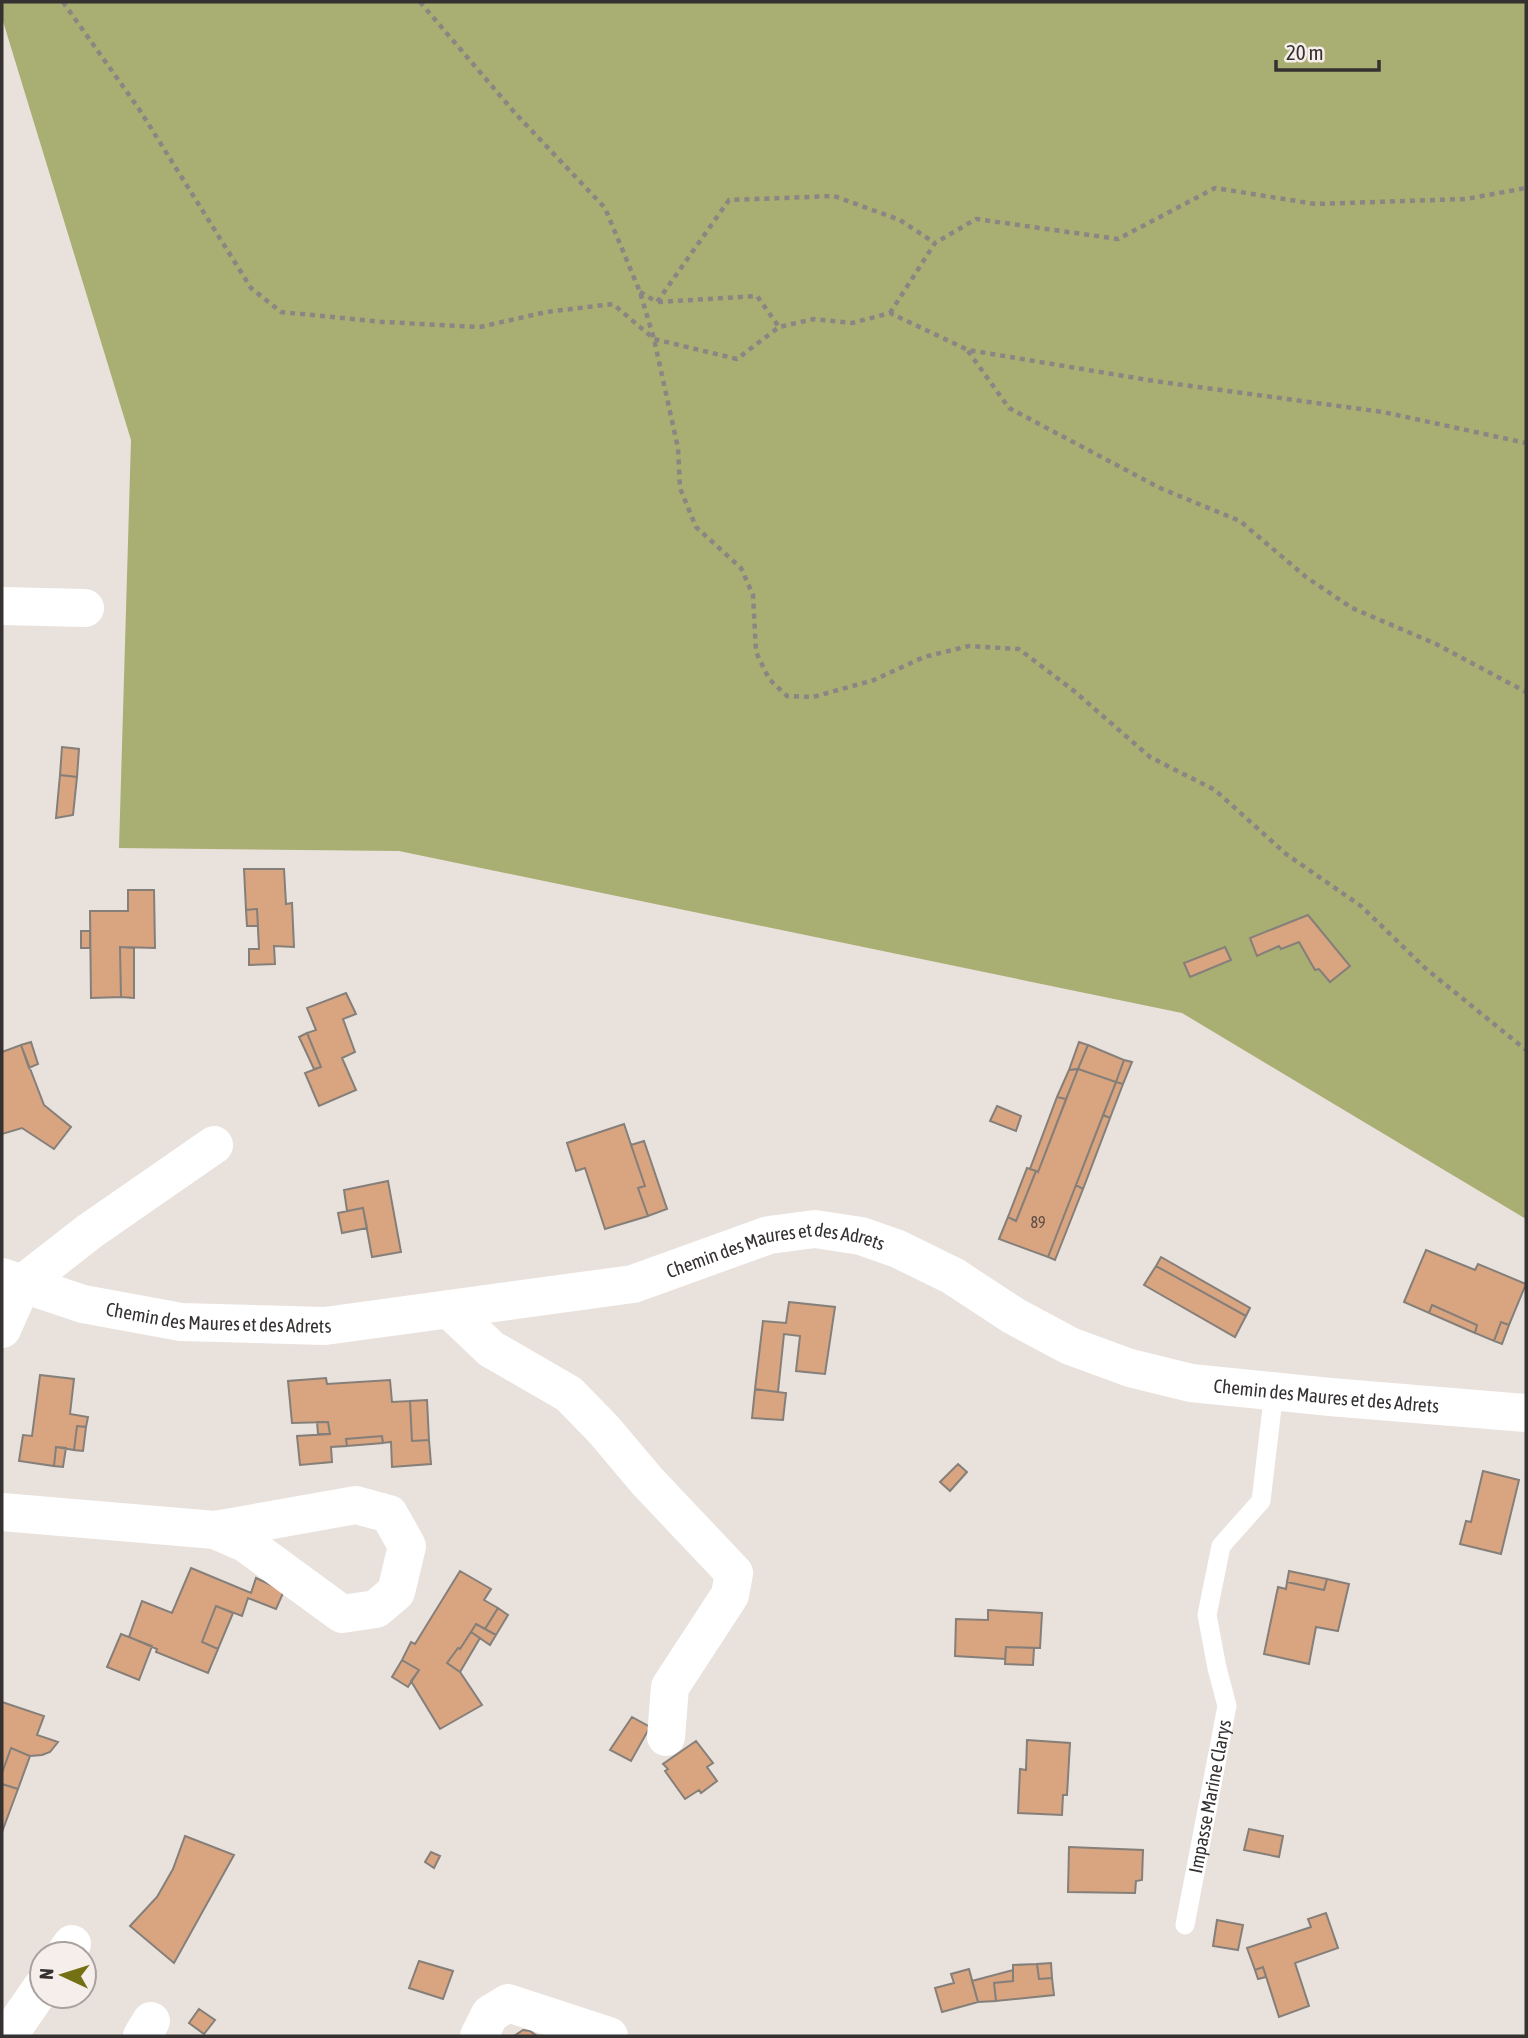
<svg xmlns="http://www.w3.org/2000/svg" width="1528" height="2038" font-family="'Asap Condensed',sans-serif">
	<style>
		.forest { fill: #a9ae72 }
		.building { fill: #d9a480; stroke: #857f7a; stroke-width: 2 }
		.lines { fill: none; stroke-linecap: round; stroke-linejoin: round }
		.path { stroke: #8b8683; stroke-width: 4.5; stroke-dasharray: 5 5; stroke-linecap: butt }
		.service { stroke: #fff; stroke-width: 19 }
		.minor { stroke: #fff; stroke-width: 38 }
		.labels { text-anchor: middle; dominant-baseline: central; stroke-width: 6; stroke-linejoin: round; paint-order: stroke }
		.number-label { font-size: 16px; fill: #5d4e44 }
		.street-label { font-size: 19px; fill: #343130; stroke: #f6eeea }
	</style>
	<rect width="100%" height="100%" fill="#e9e1dc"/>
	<path class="forest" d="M2 2H1526V1219L1182 1013 399 851 119 848 131 440 2 18Z"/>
	<path class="building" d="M62 747 79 749 77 777 60 775Z
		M60 775 77 777 73 815 56 818Z
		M244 869H284L286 904 292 903 294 947 274 946 275 964 249 965V949H259L257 909 246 910Z
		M128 890H154L155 948 120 947 121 997 91 998 90 911H128Z
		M257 909 258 926H247L246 910Z
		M1308 915 1350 966 1330 982 1319 969 1315 970 1299 942 1281 949 1279 946 1257 956 1250 938Z
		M81 931H90V948H81Z
		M120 947 134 948V998L121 997Z
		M1225 947 1231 960 1190 977 1184 963Z
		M346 993 356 1014 343 1019 355 1052 342 1058 356 1090 319 1106 305 1073 321 1067 307 1033 316 1030 307 1008Z
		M307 1033 321 1067 314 1069 299 1037Z
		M31 1042 38 1064 29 1068 21 1045Z
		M1079 1042 1088 1045 1078 1069 1069 1070Z
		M21 1045 44 1105 71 1127 54 1149 22 1128 2 1134V1052Z
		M1088 1045 1124 1060 1116 1082 1078 1069Z
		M1124 1060 1132 1062 1123 1084 1116 1082Z
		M1076 1069H1078L1066 1099 1057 1097 1069 1070Z
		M1078 1069 1116 1082 1048 1257 999 1239 1008 1217 1016 1221 1036 1171 1038 1172Z
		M1116 1082 1123 1084 1110 1118 1103 1115Z
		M1057 1097 1066 1099 1038 1172 1036 1171 1030 1169Z
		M997 1106 1021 1116 1016 1131 990 1121Z
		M1103 1115 1110 1118 1083 1189 1076 1185Z
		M624 1124 645 1186 638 1188 648 1216 605 1229 585 1168 576 1171 567 1143Z
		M644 1141 667 1209 648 1216 638 1188 645 1186 631 1145Z
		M1027 1168 1036 1171 1016 1221 1008 1217Z
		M388 1181 401 1252 372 1257 363 1208 347 1211 344 1190Z
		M1076 1185 1083 1189 1055 1260 1048 1257Z
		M363 1208 367 1228 342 1233 338 1213Z
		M1426 1250 1475 1270 1478 1264 1526 1284 1509 1325 1501 1322 1494 1341 1475 1333 1477 1325 1432 1305 1429 1313 1404 1302Z
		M1161 1257 1250 1308 1246 1316 1156 1266Z
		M1156 1266 1246 1316 1235 1337 1144 1285Z
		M789 1302 835 1307 825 1374 796 1371 800 1336 784 1334 778 1392 755 1389 763 1321 786 1323Z
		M1432 1305 1477 1325 1475 1333 1429 1313Z
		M1501 1322 1509 1325 1502 1344 1494 1341Z
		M40 1375 74 1379 70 1414 88 1417 86 1427 77 1426 74 1450 56 1447 54 1466 19 1461 23 1435 32 1436Z
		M326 1378 327 1384 390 1380 392 1402 410 1401 412 1441 429 1440 431 1464 392 1467 391 1442 383 1443 382 1436 346 1439 347 1446 331 1447 332 1462 300 1465 297 1436 330 1434 328 1422 292 1423 288 1381Z
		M755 1389 786 1393 783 1420 752 1418Z
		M427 1400 429 1440 412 1441 410 1401Z
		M317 1422H328L330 1434H318Z
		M77 1426 86 1427 83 1451 74 1450Z
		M382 1436 383 1443 347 1446 346 1439Z
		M56 1447 66 1448 63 1467 54 1466Z
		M958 1464 967 1472 950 1491 940 1482Z
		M1483 1471 1519 1480 1501 1554 1460 1544 1466 1521 1471 1522Z
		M191 1568 251 1593 256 1578 284 1591 276 1609 248 1598 242 1616 216 1606 202 1642 218 1649 208 1673 156 1652 157 1649 129 1637 142 1601 172 1613Z
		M460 1571 491 1589 484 1600 498 1608 485 1629 476 1624 460 1649 458 1648 447 1663 460 1672 482 1705 440 1729 411 1681 419 1670 402 1660 411 1642 415 1644Z
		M1289 1571 1327 1579 1324 1590 1287 1582Z
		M1327 1579 1349 1584 1338 1631 1316 1627 1309 1664 1264 1654 1278 1587 1286 1589 1287 1582 1324 1590Z
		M216 1606 233 1613 218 1649 202 1642Z
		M498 1608 508 1615 496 1635 485 1629Z
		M988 1610 1042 1613 1040 1648 1006 1647 1005 1659 955 1656 956 1619 988 1620Z
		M476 1624 496 1635 490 1645 471 1632Z
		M471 1632 480 1638 460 1672 447 1663 458 1648 460 1649Z
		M121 1634 152 1646 139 1680 107 1667Z
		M1006 1647 1034 1648 1033 1665 1005 1664Z
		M402 1660 419 1670 408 1687 392 1677Z
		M2 1702 44 1716 37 1735 58 1742 50 1752 42 1755 30 1756 11 1748 2 1773Z
		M632 1717 650 1727 631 1761 610 1750Z
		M1027 1740 1070 1743 1067 1795H1063L1062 1815 1018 1813 1020 1769 1026 1770Z
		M696 1741 713 1763 707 1767 717 1781 701 1793 699 1790 685 1799 665 1771 668 1769 663 1764Z
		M11 1748 30 1756 18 1789 2 1784V1773Z
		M2 1784 18 1789 2 1832Z
		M1249 1829 1283 1836 1279 1857 1244 1850Z
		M185 1836 234 1855 174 1963 130 1926 157 1897 173 1869Z
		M1069 1847 1143 1850 1142 1880 1136 1881 1135 1893 1068 1892Z
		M431 1852 440 1856 434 1868 425 1862Z
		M1326 1913 1338 1948 1295 1963 1309 2006 1279 2017 1263 1967 1255 1970 1247 1948 1311 1927 1308 1919Z
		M1217 1920 1243 1925 1238 1950 1213 1946Z
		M419 1961 453 1971 443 1999 409 1988Z
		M1051 1963 1052 1978 1039 1979 1037 1964Z
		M1037 1964 1039 1979 1052 1978 1054 1995 996 2001 994 1983 1013 1981V1965Z
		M1263 1967 1266 1977 1258 1979 1255 1970Z
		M969 1969 978 2002 942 2012 935 1988 954 1983 951 1974Z
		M1013 1970V1981L994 1983 996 2001 978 2002 972 1981Z
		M199 2009 215 2020 204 2034 189 2023Z
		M523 2030 530 2031 537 2036H514Z"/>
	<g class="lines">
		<path class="path" d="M63 2 139 109 251 288 281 312 383 322 480 327 546 312 613 304 654 339 737 359 779 327 814 319 852 323 890 313 968 350 1154 381 1383 412 1526 443
			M420 2 515 113 605 208 640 292 654 339 678 448 680 488 696 527 741 568 753 595 756 652 769 679 787 696 813 697 874 680 924 657 969 646 1019 649 1074 691 1150 757 1215 790 1286 854 1361 906 1425 968 1526 1050
			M640 292 657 302 729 200 834 196 900 220 935 243
			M658 302 757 296 779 327
			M890 313 935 243 976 219 1118 239 1215 188 1315 204 1466 199 1526 188
			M968 351 1009 408 1160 488 1240 521 1306 577 1352 608 1436 644 1526 692"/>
		<path class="service" id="s1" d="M1185 1925 1227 1706 1217 1668 1207 1615 1221 1546 1261 1501 1274 1391"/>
		<g class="minor">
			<path d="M2 606 85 608"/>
			<path id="s2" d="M2 1277 83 1304 181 1322 325 1326 633 1284 769 1235 815 1229 861 1236 898 1249 953 1276 1014 1316 1070 1346 1130 1368 1191 1383 1330 1397 1526 1413"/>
			<path d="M449 1309 491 1349 569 1394 604 1430 647 1481 734 1573 730 1595 670 1687 666 1737"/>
			<path d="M2 1329 22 1284 90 1231 214 1145"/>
			<path d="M2 1512 215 1530 356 1505 389 1514 407 1546 396 1592 376 1609 342 1614 245 1543 215 1530"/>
			<path d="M65 1954 72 1944"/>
			<path d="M8 2036 42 1987"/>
			<path d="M142 2036 151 2021"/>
			<path d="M479 2036 490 2014 508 2003 609 2036"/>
		</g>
	</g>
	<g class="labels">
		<g class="number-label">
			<text x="1038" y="1222">89</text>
		</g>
		<g class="street-label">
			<text stroke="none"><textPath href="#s2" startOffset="789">Chemin des Maures et des Adrets</textPath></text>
			<text stroke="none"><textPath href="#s2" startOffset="222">Chemin des Maures et des Adrets</textPath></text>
			<text stroke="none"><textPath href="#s2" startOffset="1377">Chemin des Maures et des Adrets</textPath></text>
			<text stroke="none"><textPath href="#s1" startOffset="131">Impasse Marine Clarys</textPath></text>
		</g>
	</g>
	<rect width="1528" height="2038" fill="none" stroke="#343130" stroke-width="7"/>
	<g transform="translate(63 1975) rotate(274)"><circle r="33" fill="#f6eeea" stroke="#a8a2a0" stroke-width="2"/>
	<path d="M0-5L12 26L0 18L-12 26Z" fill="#737114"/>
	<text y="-10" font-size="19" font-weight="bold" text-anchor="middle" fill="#343130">N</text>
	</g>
	<path d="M1276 60v10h103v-10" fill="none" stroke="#343130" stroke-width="3.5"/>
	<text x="1286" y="60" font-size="21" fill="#343130" stroke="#f6eeea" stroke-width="5" paint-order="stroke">20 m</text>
</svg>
